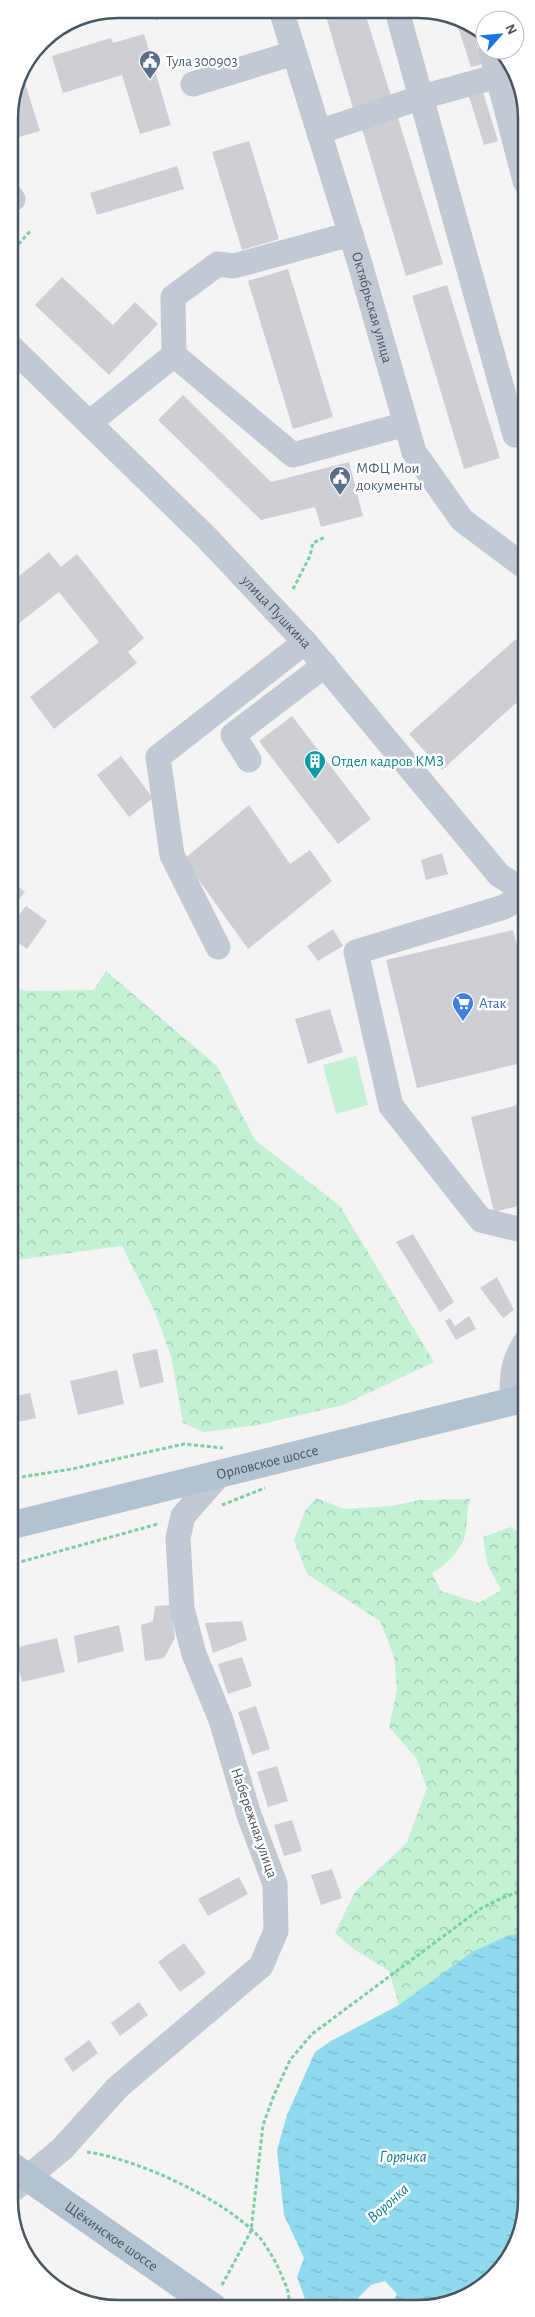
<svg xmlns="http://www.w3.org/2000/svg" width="535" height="2317" font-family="'Alegreya Sans',sans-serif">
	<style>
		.forest { fill: url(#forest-crowns) }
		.park { fill: #c3f1d5 }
		.water { fill: url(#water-ripples) }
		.building { fill: #cdcfd5 }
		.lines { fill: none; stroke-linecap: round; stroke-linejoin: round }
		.path { stroke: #7ad0a6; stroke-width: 3; stroke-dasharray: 4 2.5; stroke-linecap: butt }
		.minor { stroke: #c1cad2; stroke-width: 25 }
		.major { stroke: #b3c2d1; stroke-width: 28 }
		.labels { text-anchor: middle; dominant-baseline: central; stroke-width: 5; stroke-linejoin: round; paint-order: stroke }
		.service-label { font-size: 15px; fill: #4e5e75; stroke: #fff; text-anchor: start }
		.street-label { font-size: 15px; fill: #4a5661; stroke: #fff }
		.culture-label { font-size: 15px; fill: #0d838f; stroke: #fff; text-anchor: start }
		.shop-label { font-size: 15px; fill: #366cbe; stroke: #fff; text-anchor: start }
		.water-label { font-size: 16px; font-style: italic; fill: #0c7c9b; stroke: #fff }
		.rim { fill: none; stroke: #4a5661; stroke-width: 2.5 }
	</style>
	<defs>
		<pattern id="forest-crowns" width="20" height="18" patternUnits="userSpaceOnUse" patternTransform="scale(1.25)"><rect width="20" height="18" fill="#c3f1d5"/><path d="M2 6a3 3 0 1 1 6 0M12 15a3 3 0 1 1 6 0" fill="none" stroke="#a0c6b0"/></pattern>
		<pattern id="water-ripples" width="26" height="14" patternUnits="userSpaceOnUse" patternTransform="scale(1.25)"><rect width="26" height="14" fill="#90daee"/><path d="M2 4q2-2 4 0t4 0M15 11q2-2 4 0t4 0" fill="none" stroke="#78b4c4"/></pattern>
	</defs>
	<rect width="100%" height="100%" fill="#f5f3f3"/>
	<path class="forest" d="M106 971 217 1066 255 1140 340 1206 434 1362 343 1405 258 1425 204 1432 183 1423 171 1356 155 1312 122 1246 9 1261V986L27 991 94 990Z
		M316 1498 344 1509 391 1506 421 1500 470 1499C466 1512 468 1528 464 1539 458 1553 445 1566 432 1573L441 1591 479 1603 501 1590 487 1563 483 1537 511 1527 526 1537V1934L399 2005 389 1971 352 1948 335 1933 355 1892 407 1842 427 1788 417 1759 389 1727 397 1690 394 1657 380 1621 307 1574 294 1540 305 1511Z"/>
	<path class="park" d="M356 1056 368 1105 336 1114 323 1065Z"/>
	<path class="water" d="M526 1934V2206L499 2271 466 2297 432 2307H391L397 2294 385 2281 371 2285 349 2307H308L297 2277 304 2258 284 2215 277 2150 287 2115 315 2052 331 2041 399 2005 472 1952 509 1935Z"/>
	<path class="building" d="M324 10H364L391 96 353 108Z
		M461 23 472 28 483 64 471 67 457 24Z
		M144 34 171 125 140 134 122 75 63 93 52 56 111 38 113 43Z
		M21 70 40 131 19 137 10 107 17 76Z
		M482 89 498 141 484 145 468 93Z
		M398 118 443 264 406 276 362 129Z
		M249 141 279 239 242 250 212 152Z
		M177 166 184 189 97 215 90 193Z
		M288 269 333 417 293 429 248 281Z
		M62 277 113 325 135 302 158 324 109 375 35 305Z
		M447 285 500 458 464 469 412 296Z
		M183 395 271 482 349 462 363 516 321 527 315 507 261 520 158 420Z
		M49 552 61 567 77 554 144 638 128 652 137 663 54 729 30 697 99 642 59 592 9 631V584Z
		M516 639 525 650V713L516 703 442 770 409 734Z
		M292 716 371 819 338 844 259 741Z
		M121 756 153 798 129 817 97 775Z
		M249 805 290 864 310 850 332 881 248 949 184 859Z
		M442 853 448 874 426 880 421 860Z
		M9 879 25 892 9 912Z
		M26 906 47 921 27 949 9 936V927Z
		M333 929 343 946 318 961 307 946Z
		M513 930 526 981V1062L417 1088 386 960Z
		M330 1009 343 1052 308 1064 295 1019Z
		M526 1103V1204L494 1212 471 1117Z
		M413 1234 454 1302 440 1312 396 1242Z
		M497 1277 514 1310 503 1318 480 1288Z
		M469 1316 476 1329 456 1340 445 1321 450 1318 455 1326Z
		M157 1349 164 1382 140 1388 132 1354Z
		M117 1370 124 1404 78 1415 70 1381Z
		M30 1393 36 1418 9 1424V1397Z
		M170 1605 175 1638 164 1658 145 1661 141 1625 153 1621 155 1606Z
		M242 1621 247 1640 213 1653 205 1623Z
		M119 1625 124 1651 78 1663 74 1636Z
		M57 1638 65 1672 22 1682 14 1648Z
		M242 1657 252 1686 228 1694 218 1664Z
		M256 1706 270 1749 252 1755 238 1712Z
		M277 1766 288 1801 268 1807 257 1772Z
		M292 1820 302 1851 284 1856 274 1825Z
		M332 1869 342 1898 321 1905 311 1875Z
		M239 1877 248 1894 208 1916 198 1899Z
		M184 1943 206 1973 180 1992 158 1962Z
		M139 2002 148 2015 120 2036 111 2023Z
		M89 2040 98 2053 73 2072 64 2059Z"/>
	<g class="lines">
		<path class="path" d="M145 9 158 19
			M10 254 31 230
			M293 589 310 556 313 543 325 537
			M519 922 526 951
			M9 1479 72 1469 184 1444 223 1448
			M222 1505 265 1488
			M9 1565 158 1524
			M87 2152C138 2159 226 2200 260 2238 268 2248 276 2262 281 2274 286 2286 291 2294 288 2307
			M222 2285 251 2231 263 2125 274 2095 290 2060 312 2034 480 1909 502 1898 526 1889"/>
		<g class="minor">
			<path id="s1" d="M281 10 360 264 414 452 462 520 525 567"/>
			<path d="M397 11 515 435"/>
			<path d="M491 50 525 181"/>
			<path d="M193 84 294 53"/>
			<path d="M319 132 422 97 498 76"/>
			<path d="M9 194 13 199"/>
			<path id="s2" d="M9 345 206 537 305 642 499 875 526 892"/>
			<path d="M174 355 173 297 218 264 234 266 351 234"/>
			<path d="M89 423 174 355 293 455 406 424"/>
			<path d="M249 760 233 735 325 665"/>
			<path d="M526 894 504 907 356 952 391 1106 481 1220 526 1231"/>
			<path d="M218 947 172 855 158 757 305 642"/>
			<path d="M512 1401C512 1376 512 1362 526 1341"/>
			<path d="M10 2192 62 2149 118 2087 261 1966 276 1931 275 1884 249 1815 221 1720 194 1654 182 1609 178 1538 183 1516 219 1475"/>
		</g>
		<g class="major">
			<path id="s3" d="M9 1526 526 1398"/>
			<path id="s4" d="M10 2165 213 2307"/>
		</g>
	</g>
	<defs>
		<g id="civic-pin" transform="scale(1.125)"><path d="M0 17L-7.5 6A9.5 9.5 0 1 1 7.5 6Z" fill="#5c6f8a" stroke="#fff"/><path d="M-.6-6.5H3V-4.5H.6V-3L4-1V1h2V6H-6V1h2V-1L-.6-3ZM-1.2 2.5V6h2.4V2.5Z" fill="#fff"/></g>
		<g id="building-pin" transform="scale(1.125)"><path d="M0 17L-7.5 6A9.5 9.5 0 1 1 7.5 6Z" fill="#0f9aa8" stroke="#fff"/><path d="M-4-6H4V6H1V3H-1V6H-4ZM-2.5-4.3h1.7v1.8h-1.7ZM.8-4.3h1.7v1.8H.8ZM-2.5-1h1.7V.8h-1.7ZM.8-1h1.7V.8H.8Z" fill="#fff"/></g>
		<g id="supermarket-pin" transform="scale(1.125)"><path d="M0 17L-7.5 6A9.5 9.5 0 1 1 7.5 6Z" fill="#3f7fe0" stroke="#fff"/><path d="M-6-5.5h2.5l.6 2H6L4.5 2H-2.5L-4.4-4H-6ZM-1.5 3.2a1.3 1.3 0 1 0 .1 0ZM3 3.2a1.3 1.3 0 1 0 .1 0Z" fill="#fff"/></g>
	</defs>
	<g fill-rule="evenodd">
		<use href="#civic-pin" x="150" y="61"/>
		<use href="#civic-pin" x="340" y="477"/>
		<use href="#building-pin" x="315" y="761"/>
		<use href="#supermarket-pin" x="463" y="1003"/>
	</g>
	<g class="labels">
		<g class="service-label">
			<text x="166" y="61">Тула 300903</text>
			<text x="356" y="468">МФЦ Мои<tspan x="356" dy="17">документы</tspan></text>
		</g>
		<g class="street-label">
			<text stroke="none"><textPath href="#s1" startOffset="311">Октябрьская улица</textPath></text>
			<text stroke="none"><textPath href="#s2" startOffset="378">улица Пушкина</textPath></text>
			<text stroke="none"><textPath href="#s3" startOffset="266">Орловское шоссе</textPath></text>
			<text transform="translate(254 1823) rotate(71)">Набережная улица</text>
			<text stroke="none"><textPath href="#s4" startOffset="124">Щёкинское шоссе</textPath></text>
		</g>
		<g class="culture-label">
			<text x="331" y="761">Отдел кадров КМЗ</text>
		</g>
		<g class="shop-label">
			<text x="479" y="1003">Атак</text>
		</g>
		<g class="water-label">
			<text x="403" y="2157">Горячка</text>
			<text transform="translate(388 2203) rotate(-42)">Воронка</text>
		</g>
	</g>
	<path d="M0 0H535V2317H0ZM118 18H418A100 100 0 0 1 518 118V2200A100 100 0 0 1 418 2300H118A100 100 0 0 1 18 2200V118A100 100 0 0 1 118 18Z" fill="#fff" fill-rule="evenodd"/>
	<path class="rim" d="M118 18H418A100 100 0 0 1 518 118V2200A100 100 0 0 1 418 2300H118A100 100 0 0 1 18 2200V118A100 100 0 0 1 118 18Z"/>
	<g transform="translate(500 35) rotate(63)"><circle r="24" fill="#ffffff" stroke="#b7bbc0"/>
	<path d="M0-4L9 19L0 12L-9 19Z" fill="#1a73e8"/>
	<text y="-8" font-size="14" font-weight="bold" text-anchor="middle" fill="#4a5661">N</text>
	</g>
</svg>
